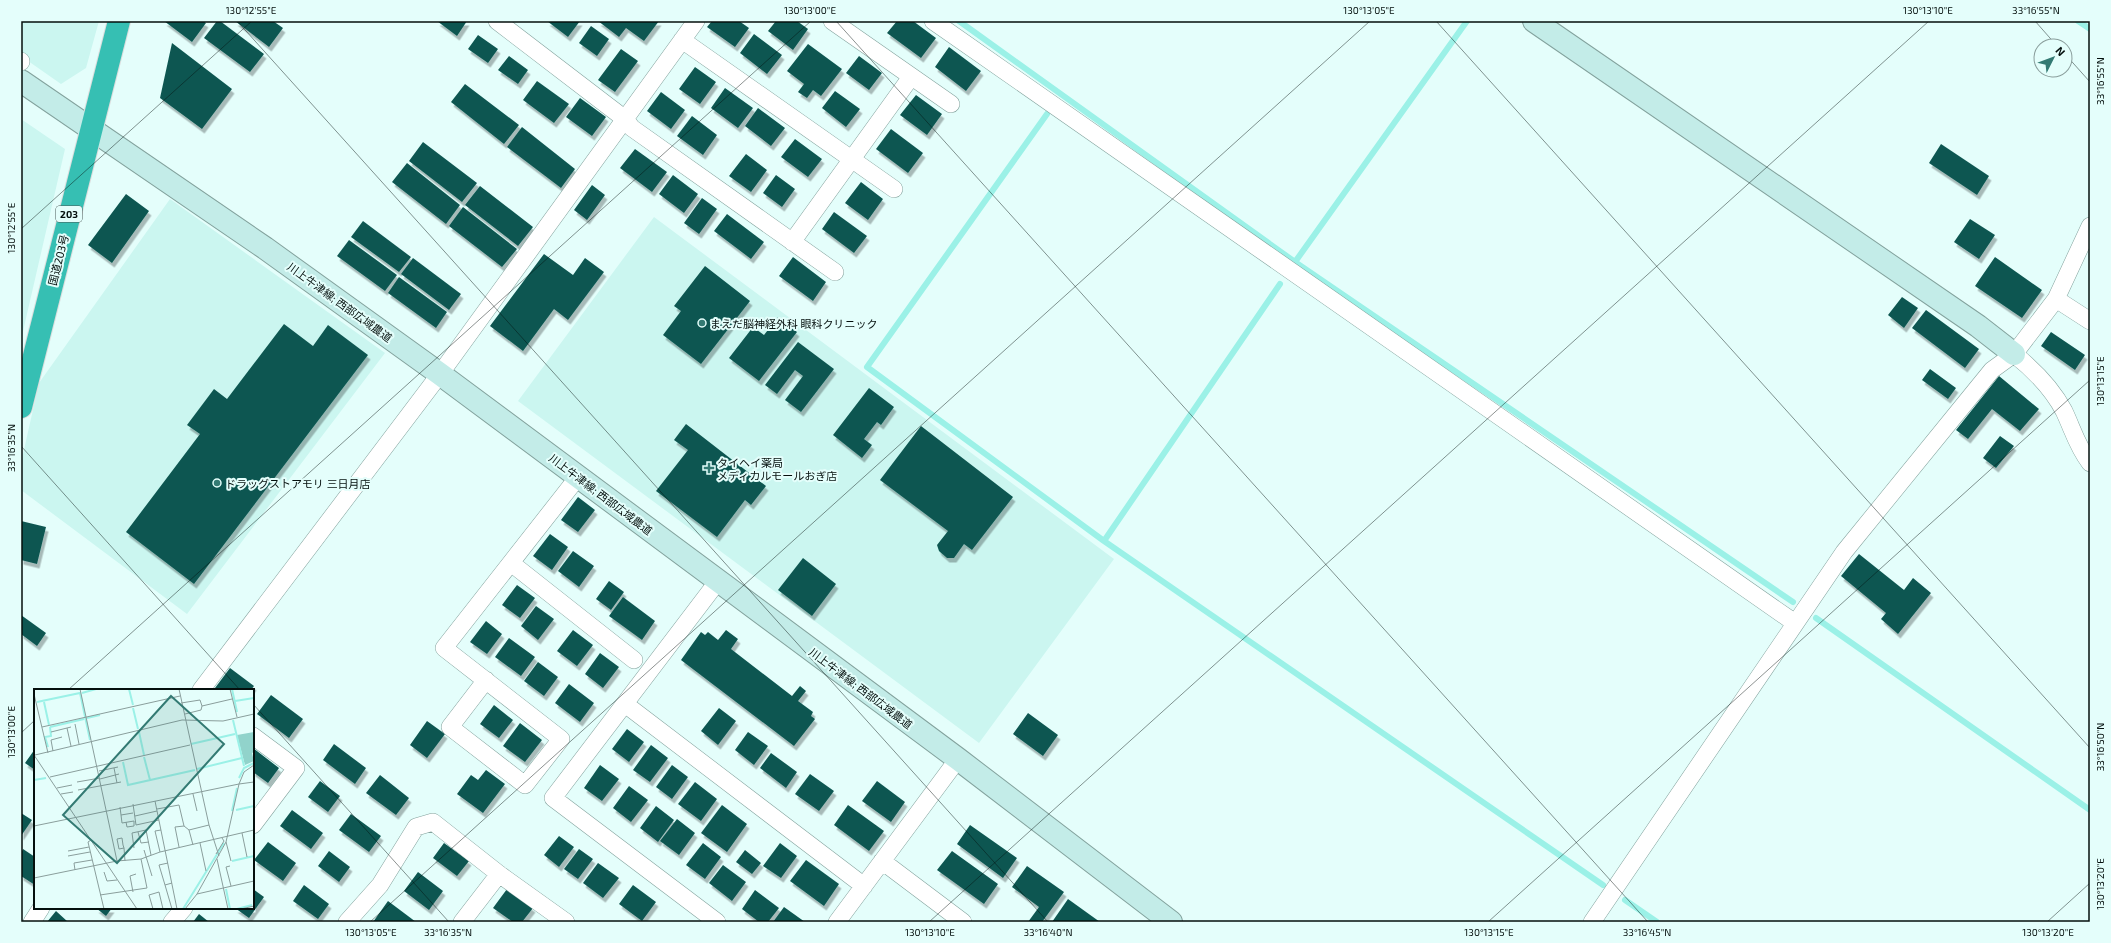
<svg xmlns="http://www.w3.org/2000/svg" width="2111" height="943" font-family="'Exo 2','Noto Sans JP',sans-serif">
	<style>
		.built { fill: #cbf6f0 }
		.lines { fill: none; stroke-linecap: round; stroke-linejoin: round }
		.stream { stroke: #9bf1e7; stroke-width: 6 }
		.building { fill: #0d5751; filter: url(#shadow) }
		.street-casing { stroke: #83a29d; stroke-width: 18 }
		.secondary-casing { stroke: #83a29d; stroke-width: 24 }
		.highway-casing { stroke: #dcdddd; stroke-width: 24 }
		.street { stroke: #fff; stroke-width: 17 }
		.secondary { stroke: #c3ece8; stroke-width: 22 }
		.highway { stroke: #36bfb3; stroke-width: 22 }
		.ticks { fill: none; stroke: #040f0d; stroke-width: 1; stroke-opacity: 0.45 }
		.poi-dot { fill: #337a73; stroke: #e4fefb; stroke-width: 1.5 }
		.labels { text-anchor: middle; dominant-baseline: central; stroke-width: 4; stroke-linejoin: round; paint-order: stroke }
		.shield { fill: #e4fefb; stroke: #475754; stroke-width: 1 }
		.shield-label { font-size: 10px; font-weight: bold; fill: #040f0d }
		.street-label { font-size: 11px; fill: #040f0d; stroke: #e4fefb }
		.poi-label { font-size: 11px; fill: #040f0d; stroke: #e4fefb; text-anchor: start }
		.inset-river { fill: none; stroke: #9bf1e7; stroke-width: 2 }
		.inset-road { fill: none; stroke: #8a9e9c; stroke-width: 1 }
		.view { fill: #337a73; fill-opacity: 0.15; stroke: #337a73; stroke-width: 2 }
		.inset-edge { fill: none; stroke: #040f0d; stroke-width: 2 }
		.neatline { fill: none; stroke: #040f0d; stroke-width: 1.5 }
		.ticks-label { font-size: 10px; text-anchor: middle; fill: #040f0d }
	</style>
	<defs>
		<filter id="shadow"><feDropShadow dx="2.5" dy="4.5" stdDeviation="0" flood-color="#0004"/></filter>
	</defs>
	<rect width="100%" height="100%" fill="#e4fefb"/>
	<path class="built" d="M21 21H99L86 68 61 84 21 56Z
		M21 119 65 149 21 340Z
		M170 199 385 353 187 614 21 490V463L39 383Z
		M654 217 1114 559 979 743 518 401Z"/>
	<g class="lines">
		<path class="stream" d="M959 21 1295 262 1793 602
			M2078 21 2090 29
			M1047 114 867 367 1104 541 1603 885
			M1295 262 1467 21
			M1104 541 1280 284
			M1816 618 2090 810
			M1625 900 1657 922"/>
	</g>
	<path class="building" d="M164 21H203L206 23 192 42Z
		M217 21H220L264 54 250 72 204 38Z
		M235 21H273L283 28 269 47Z
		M437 21H467L457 36Z
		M547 21H580L568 37Z
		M598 21H659L644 41 626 28 619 37Z
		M712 21H739L749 28 735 47 707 27Z
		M776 21H797L808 29 793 50 768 31Z
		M897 21H913L936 38 921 58 887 33Z
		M591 26 609 39 597 56 579 43Z
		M754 34 782 55 767 74 740 53Z
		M478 35 498 49 488 63 468 49Z
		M172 43 232 89 202 129 160 98Z
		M808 44 842 69 821 96 813 90 807 98 798 92 804 84 787 71Z
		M949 47 981 71 966 91 935 67Z
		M621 49 638 61 615 92 598 80Z
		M509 56 528 70 518 84 498 70Z
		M859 56 882 73 869 90 846 73Z
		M695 67 716 82 700 104 679 89Z
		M537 81 569 104 554 123 523 100Z
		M465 84 519 125 504 144 451 102Z
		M725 88 753 108 738 128 711 108Z
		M835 91 860 109 846 127 822 108Z
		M661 92 685 110 671 129 647 111Z
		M916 95 942 114 927 135 900 115Z
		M580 98 606 117 592 136 566 117Z
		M758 108 785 128 771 146 745 126Z
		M692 116 717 135 703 155 677 136Z
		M522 127 575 169 561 188 507 147Z
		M891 129 923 153 908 173 876 149Z
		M795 139 822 159 808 177 781 157Z
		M423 142 477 183 462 202 409 161Z
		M1941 144 1989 176 1977 195 1929 163Z
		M635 149 667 172 652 192 620 168Z
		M746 154 767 170 751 192 729 176Z
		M407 163 460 205 446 224 392 182Z
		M673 175 698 194 684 213 659 194Z
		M776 175 795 189 782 207 763 193Z
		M861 182 883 199 868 220 845 203Z
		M592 185 605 195 587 220 574 210Z
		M480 186 533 227 518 246 465 205Z
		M126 194 149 211 112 263 88 245Z
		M702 198 717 209 699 234 684 223Z
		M463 207 517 249 502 267 449 226Z
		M834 212 867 236 854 253 822 229Z
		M727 214 764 242 751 259 714 231Z
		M1970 219 1995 235 1979 259 1954 242Z
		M363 221 411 257 399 272 351 237Z
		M349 240 397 275 385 291 337 256Z
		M544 254 573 275 585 258 604 272 568 320 554 309 523 351 490 326Z
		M793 257 826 282 813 301 779 276Z
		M1995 257 2042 290 2022 318 1975 286Z
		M413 258 461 294 449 310 401 274Z
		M705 266 750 301 701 364 663 335 681 311 674 306Z
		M399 277 447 312 436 328 388 293Z
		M1902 297 1918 308 1904 328 1888 315Z
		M1926 310 1979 349 1965 368 1912 328Z
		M778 317 797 332 759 381 729 358 753 327 764 335Z
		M284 324 313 346 328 325 368 355 194 584 126 532 200 434 187 425 214 389 227 399Z
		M2051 332 2085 355 2075 370 2041 346Z
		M798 342 834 369 801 412 785 400 803 376 795 370 777 394 765 385Z
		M1930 369 1956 388 1948 399 1922 380Z
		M1999 376 2039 409 2020 431 1992 409 1968 439 1956 430Z
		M869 388 894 407 881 425 877 422 864 439 872 445 862 458 833 435Z
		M686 424 766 486 751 505 745 500 717 537 656 491 688 450 674 440Z
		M921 426 1013 497 972 550 964 544 954 558H947L939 551 937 545 948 531 880 480Z
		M2000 436 2014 446 1996 468 1983 458Z
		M578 497 595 510 578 532 561 520Z
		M21 521 46 527 37 564 21 560Z
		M550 534 568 547 552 570 533 556Z
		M573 551 594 566 579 587 558 571Z
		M1859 554 1904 590 1913 578 1931 593 1898 634 1881 619 1886 613 1841 576Z
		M803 558 836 584 812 616 778 590Z
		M609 581 624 592 611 610 596 599Z
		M517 585 535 598 520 618 502 605Z
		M623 597 655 621 642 640 609 616Z
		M536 606 554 619 538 640 521 626Z
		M21 615 46 633 37 646 21 634Z
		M486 621 502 634 487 654 470 642Z
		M573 630 593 645 577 666 557 651Z
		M726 630 738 639 731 649 792 696 800 686 806 691 798 701 813 712 811 716 815 719 794 746 681 660 701 632 705 635 708 632 718 640Z
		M509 638 535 657 521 676 495 657Z
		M600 653 619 667 603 688 585 674Z
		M538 662 558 677 544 696 524 681Z
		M230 668 254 686 251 690H217L215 688Z
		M569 684 594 703 580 722 555 703Z
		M271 695 303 719 289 738 257 714Z
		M494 705 513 720 499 738 480 724Z
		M719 708 736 721 718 745 701 731Z
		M1028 713 1058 735 1043 756 1013 734Z
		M427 721 445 734 427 758 410 745Z
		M520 723 542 740 525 762 503 746Z
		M627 729 644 742 629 762 612 749Z
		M748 732 768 746 754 765 735 750Z
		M334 744 366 768 355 784 323 760Z
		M651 745 668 758 650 782 633 770Z
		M253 748 279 768 268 783 253 772Z
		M35 749V770L25 763Z
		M771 753 797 772 786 788 760 768Z
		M600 765 619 779 602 801 584 788Z
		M672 765 688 777 672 799 656 787Z
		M486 770 505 784 483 813 457 794 471 775 478 780Z
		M810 774 834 791 819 811 795 794Z
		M380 775 409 798 396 815 366 793Z
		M320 781 340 796 328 812 308 797Z
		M877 781 905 802 891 822 862 801Z
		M695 782 717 799 701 821 678 804Z
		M629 786 648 800 631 822 613 808Z
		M722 805 747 824 727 852 701 833Z
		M848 805 884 831 869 851 834 825Z
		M656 806 674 820 658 842 640 828Z
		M292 810 323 833 311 849 280 826Z
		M21 813 32 820 21 836Z
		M351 814 381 836 369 852 339 830Z
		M677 819 695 833 679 855 660 841Z
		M970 825 1017 858 1003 878 957 844Z
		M559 836 574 847 559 867 544 855Z
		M268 842 296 863 283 881 254 860Z
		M444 843 469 861 457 876 433 858Z
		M703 843 721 857 705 879 686 865Z
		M780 843 797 856 781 878 763 866Z
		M23 849 35 857V885L21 876V853Z
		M579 849 593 859 578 879 564 869Z
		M745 850 761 863 752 874 736 862Z
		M329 851 350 867 339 882 318 866Z
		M952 851 998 884 984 904 937 870Z
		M806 860 839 884 824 906 790 881Z
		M598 863 619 878 603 898 583 883Z
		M723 865 746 882 732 901 709 883Z
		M1027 866 1064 892 1042 922H1028L1039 907 1012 887Z
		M418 872 443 891 429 910 404 891Z
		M304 885 329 904 318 919 293 901Z
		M633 885 656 902 642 921 619 904Z
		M253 889 264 897 249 918 235 908H253Z
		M507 889 533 908 522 922H513L493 908Z
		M755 890 779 908 768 922H759L742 909Z
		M1068 899 1100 922H1052Z
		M388 901 416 922H373Z
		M784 907 805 922H773Z
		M96 908H112L106 916Z
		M56 911 68 922H47Z
		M199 914 209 922H193Z"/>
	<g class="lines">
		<g class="street-casing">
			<path id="street" d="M497 21 625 119 632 128 835 272
				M832 21 951 104
				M933 21 1795 623
				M682 40 894 189
				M21 62V61
				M792 242 911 77
				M2056 299 2090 321
				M2014 354C2034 370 2052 388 2064 411 2073 430 2077 446 2090 463
				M511 563 634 660
				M486 680 450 727 525 785 561 739 444 648 578 477
				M201 690 440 374 696 21
				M625 704 864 886
				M253 736 296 768 253 825
				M882 861 963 922
				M32 922 41 908
				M172 922 184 908
				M347 922 380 885 416 827 433 822 499 874 566 922
				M462 922 499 874
				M717 922 553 798 718 581
				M837 922 958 759
				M1592 922 1844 552 1992 370 2014 354 2056 299 2090 226"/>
		</g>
		<g class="secondary-casing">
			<path id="secondary" d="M1534 21 1978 326 2014 354
				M21 81 265 248 440 374 958 759 1171 922"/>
		</g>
		<g class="highway-casing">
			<path id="highway" d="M21 407 119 21"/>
		</g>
		<use href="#street" class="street"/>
		<use href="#secondary" class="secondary"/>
		<use href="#highway" class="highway"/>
	</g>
	<path class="ticks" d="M237 21 1048 922M836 21 1648 922M1436 21 2090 748M2035 21 2057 46M2065 54 2090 82M21 229 252 21M21 446 240 690M68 690 811 21M253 704 449 922M21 733 35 720M370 922 1370 21M929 922 1929 21M1488 922 2090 380M2047 922 2090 883"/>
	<g class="poi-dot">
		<circle cx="702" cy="323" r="4"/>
		<path d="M707 462h4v4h4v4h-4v4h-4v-4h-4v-4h4z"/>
		<circle cx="217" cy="483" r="4"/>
	</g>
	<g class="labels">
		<rect class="shield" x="56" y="206" width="26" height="16" rx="3"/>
		<g class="shield-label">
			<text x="69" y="214">203</text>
		</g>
		<g class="street-label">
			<text transform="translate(58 260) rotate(-76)">国道203号</text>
			<text transform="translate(340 302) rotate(36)">川上牛津線; 西部広域農道</text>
			<text transform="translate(601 494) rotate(37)">川上牛津線; 西部広域農道</text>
			<text transform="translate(861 688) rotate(37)">川上牛津線; 西部広域農道</text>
		</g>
		<g class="poi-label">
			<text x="710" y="323">まえだ脳神経外科 眼科クリニック</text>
			<text x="717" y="462">タイヘイ薬局<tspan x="717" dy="13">メディカルモールおぎ店</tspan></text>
			<text x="225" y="483">ドラッグストアモリ 三日月店</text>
		</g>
	</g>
	<g transform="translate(34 689)">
		<rect width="220" height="220" fill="#e4fefb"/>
		<path d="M220 43V63L218 64 220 72 211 76 203 46Z" fill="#91d3cb"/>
		<path class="inset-river" d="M95 0 99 16M198 0 203 23M48 4 62 0M201 12 220 9M3 13 46 4 56 51M10 13 15 36M99 19 104 40M53 29 66 26M199 31 210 77M16 38 50 30M105 43 110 66M157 55 201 45M14 58 11 48 17 47 16 38M110 68 116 91M89 73 94 96 161 81M163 80 208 69M205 89 210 79 220 74M0 91 12 89M202 121 220 117M198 122 203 99M198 172 220 167M192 200 196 220M149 220 190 154M203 220 218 216"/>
		<path class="inset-road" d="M46 0 83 172M145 0 175 136 185 167M196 0 203 28M0 5 14 64M147 14 166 11 168 17 198 10M151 25 167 21 168 17M41 35 45 55M8 38 146 7M33 39 37 57M17 43 37 38M19 62 17 51 28 48M0 66 103 220M1 66 148 31 189 32 220 25M80 79 83 94M65 82 84 78M16 88 156 56M66 90 85 85M43 93 66 89M23 99 38 96M44 101 87 93M27 105 39 103M159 105 163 122M121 112 143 220M99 115 102 136 125 131M86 118 88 134 100 132V137L93 138 92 133M123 120 145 116 150 137 155 141 159 156M87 126 99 124M101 127 123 122M0 137 205 95 210 83 220 76M155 141 175 136M104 143 107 154 115 153M208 144 213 168M57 151 54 153 70 220M192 153 197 172M166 154 172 182M145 158 141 138 150 137M90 159 85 160 83 150 88 149 89 156 90 159 91 172M100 159 98 144 112 141 117 166M110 161 118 187M34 162 55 158M126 163 121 142 127 141M182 165 190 152 188 149M34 167 56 163M183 170 194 220M196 177 192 178 197 197M41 181 40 174 58 171M70 183 73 192 83 191M0 189 83 172 107 170 126 163 220 141M131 196 125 176 134 174M99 203 96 187 102 185M163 205 220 192M66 206 113 199 107 170M119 220 115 206 125 203 129 220M138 220 131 196 138 194M151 220 163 205 192 153 205 95 220 93M207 220 220 217"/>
		<path class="view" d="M137 7 190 55 83 174 29 126Z"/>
		<rect width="220" height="220" class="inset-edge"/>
	</g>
	<rect width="2111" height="943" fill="none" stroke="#e4fefb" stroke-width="44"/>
	<g transform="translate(2053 58) rotate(48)"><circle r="19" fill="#e4fefb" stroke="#8a9e9c"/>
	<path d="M0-3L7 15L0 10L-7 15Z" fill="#337a73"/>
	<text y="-6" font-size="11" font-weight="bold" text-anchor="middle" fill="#040f0d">N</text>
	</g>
	<rect x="22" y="22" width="2067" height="899" class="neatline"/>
	<g class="ticks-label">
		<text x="251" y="14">130°12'55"E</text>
		<text x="810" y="14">130°13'00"E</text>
		<text x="1369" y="14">130°13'05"E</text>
		<text x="1928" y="14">130°13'10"E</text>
		<text x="2036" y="14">33°16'55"N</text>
		<text transform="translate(2100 81) rotate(-90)" y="4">33°16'55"N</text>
		<text transform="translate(11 228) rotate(-90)" y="4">130°12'55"E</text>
		<text transform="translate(2100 381) rotate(-90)" y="4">130°13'15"E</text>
		<text transform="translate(11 448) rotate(-90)" y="4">33°16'35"N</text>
		<text transform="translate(11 732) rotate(-90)" y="4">130°13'00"E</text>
		<text transform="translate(2100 747) rotate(-90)" y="4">33°16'50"N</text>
		<text transform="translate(2100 884) rotate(-90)" y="4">130°13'20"E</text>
		<text x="371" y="936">130°13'05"E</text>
		<text x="448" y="936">33°16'35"N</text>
		<text x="930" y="936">130°13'10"E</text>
		<text x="1048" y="936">33°16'40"N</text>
		<text x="1489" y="936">130°13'15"E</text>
		<text x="1647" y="936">33°16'45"N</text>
		<text x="2048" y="936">130°13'20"E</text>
	</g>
</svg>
